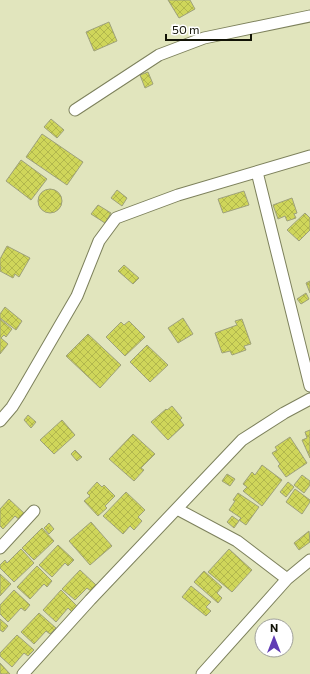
<svg xmlns="http://www.w3.org/2000/svg" width="310" height="674" font-family="Commissioner,sans-serif">
	<style>
		.building { fill: url(#building-cross-hatch); stroke: #9ea17b }
		.lines { fill: none; stroke-linecap: round; stroke-linejoin: round }
		.minor-casing { stroke: #7d815c; stroke-width: 13 }
		.minor { stroke: #fff; stroke-width: 11 }
	</style>
	<defs>
		<pattern id="building-cross-hatch" width="8" height="8" patternUnits="userSpaceOnUse"><rect width="8" height="8" fill="#cfd65a"/><path d="M0 0l8 8M0 8l8-8" fill="none" stroke="#b1b74d"/></pattern>
	</defs>
	<rect width="100%" height="100%" fill="#e1e5bd"/>
	<path class="building" d="M168 0H190L195 9 179 18Z
		M109 22 117 41 94 51 86 32Z
		M148 72 153 84 145 88 140 75Z
		M51 119 64 130 57 138 44 127Z
		M42 134 83 162 67 185 26 157Z
		M21 160 47 179 31 200 6 181Z
		M38 201a12 12 0 1 1 24 0a12 12 0 1 1-24 0Z
		M117 190 127 198 122 206 111 198Z
		M244 191 249 205 223 213 218 199Z
		M292 198 297 213 294 214 296 218 287 221 285 216 278 219 273 205Z
		M98 205 111 213 105 223 91 214Z
		M305 213 310 218V230L299 241 287 230Z
		M7 246 30 258 19 277 15 274 13 278 0 271 1 267H0V259Z
		M124 265 139 278 133 284 118 271Z
		M310 281V293L306 283Z
		M306 293 309 299 301 304 297 299Z
		M5 307 22 321 16 330 0 318V314Z
		M183 318 193 334 178 343 168 328Z
		M0 319 12 329 6 337 4 335 1 338 8 344 0 354Z
		M242 319 251 344 244 346 246 350 232 355 230 351 222 353 215 333 237 325 235 321Z
		M129 321 145 337 125 356 106 337 121 322 124 325Z
		M88 334 121 365 100 388 66 356Z
		M147 345 168 365 150 382 130 362Z
		M172 406 182 418 180 420 184 425 168 440 151 422 166 409 167 410Z
		M28 415 36 422 31 428 24 420Z
		M62 420 75 435 54 454 40 440Z
		M310 430V458L302 440 307 438 305 432Z
		M133 434 155 454 141 468 144 470 134 481 109 459Z
		M290 437 307 463 286 477 278 466 280 464 272 453 277 450 275 447Z
		M75 450 82 457 77 461 71 454Z
		M262 465 282 480 262 506 243 491 247 487 243 484 252 472 255 475Z
		M227 474 235 479 230 486 222 481Z
		M302 475 310 481V485L304 493 294 485Z
		M97 482 102 487 104 485 115 496 105 506 107 508 98 516 84 501 90 496 87 493Z
		M288 482 294 487 286 497 280 492Z
		M295 489 310 500V502L302 514 286 502Z
		M126 492 145 510 138 517 142 521 134 530 130 526 123 534 103 516Z
		M238 493 259 507 246 525 239 520 241 518 229 510 235 501 233 500Z
		M9 499 26 515 21 521 15 516 3 529 0 526V509Z
		M232 516 239 521 234 528 227 522Z
		M91 522 112 546 90 565 69 541Z
		M49 523 54 529 49 534 44 528Z
		M42 528 54 541 34 560 22 548Z
		M309 531 310 542 299 550 294 543Z
		M58 545 74 560 68 566 65 563 52 577 39 565Z
		M21 549 34 563 14 582 0 568V565L5 560 7 563Z
		M229 549 252 570 232 592 208 572Z
		M37 566 52 581 47 587 44 584 30 599 17 587Z
		M80 570 96 585 91 591 87 588 75 600 62 589Z
		M204 571 222 587 217 593 222 598 218 603 194 582Z
		M0 574 11 584 0 596Z
		M191 586 211 602 206 607 211 611 206 616 182 597Z
		M14 590 30 605 25 611 21 608 8 622 0 614V605Z
		M61 590 77 606 72 612 68 608 56 622 43 610Z
		M39 613 56 628 50 634 46 631 34 644 21 632Z
		M0 619 8 626 3 632 0 630Z
		M17 635 34 650 28 656 24 653 12 667 0 656V653Z
		M0 663 10 674H0Z"/>
	<g class="lines">
		<g class="minor-casing">
			<path id="minor" d="M75 110 159 55 204 38 310 16
				M257 172 310 386
				M0 421 12 407 20 394 77 296 99 241 116 218 178 195 310 156
				M177 509 237 541 287 579
				M0 548 34 511
				M23 674 90 600 242 440 284 413 310 399
				M202 674 287 579 310 560"/>
		</g>
		<use href="#minor" class="minor"/>
	</g>
	<g transform="translate(274 638)"><circle r="19" fill="#ffffff" stroke="#a0a19b"/>
	<path d="M0-3L7 15L0 10L-7 15Z" fill="#613cb4"/>
	<text y="-6" font-size="11" font-weight="bold" text-anchor="middle" fill="#121306">N</text>
	</g>
	<path d="M166 34v6h85v-6" fill="none" stroke="#121306" stroke-width="2"/>
	<text x="172" y="34" font-size="12" fill="#121306" stroke="#ffffff" stroke-width="3" paint-order="stroke">50 m</text>
</svg>
